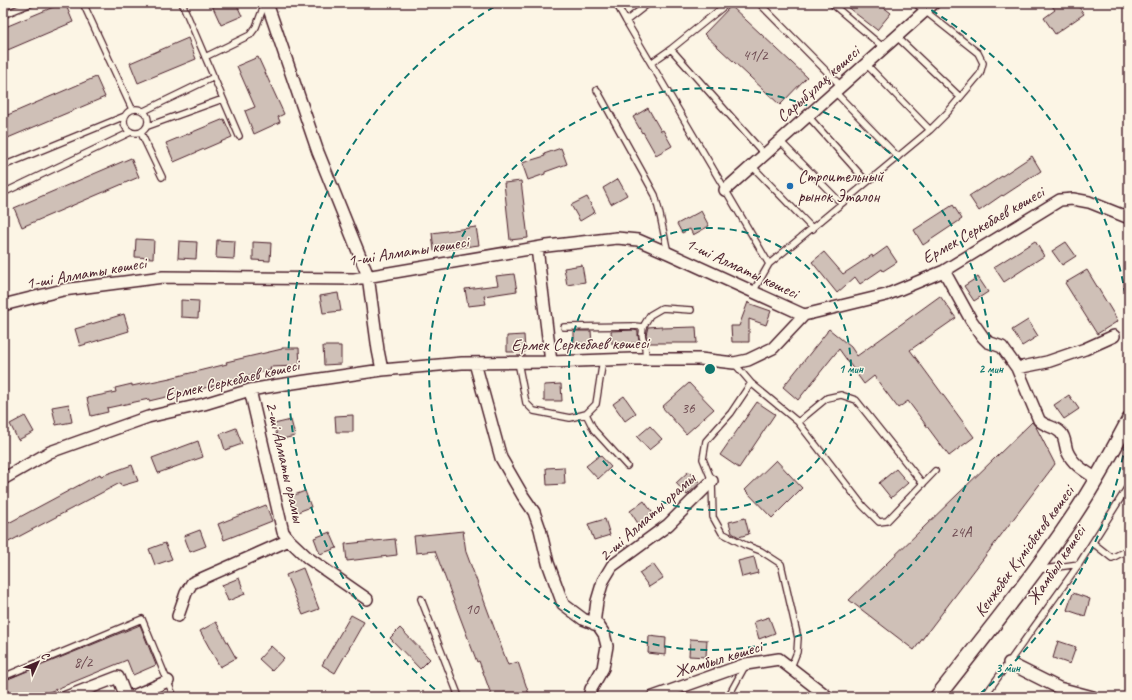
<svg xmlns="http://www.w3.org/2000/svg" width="1132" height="700" font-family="Caveat,sans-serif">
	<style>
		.building { fill: #cfc0b7; stroke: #4a1f2b }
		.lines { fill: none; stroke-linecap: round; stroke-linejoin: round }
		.service-casing { stroke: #4a1f2b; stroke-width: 8 }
		.minor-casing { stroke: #4a1f2b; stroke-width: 14 }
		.tertiary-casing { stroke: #4a1f2b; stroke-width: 17 }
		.service { stroke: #fcf5e5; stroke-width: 5.5 }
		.minor { stroke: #fcf5e5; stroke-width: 11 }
		.tertiary { stroke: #fcf5e5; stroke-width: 14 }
		.ring { fill: none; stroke: #0f766e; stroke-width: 2; stroke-dasharray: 7 5 }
		.poi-dot { fill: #1f6fb2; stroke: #fcf5e5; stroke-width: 1.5 }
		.labels { text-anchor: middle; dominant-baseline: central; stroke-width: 3; stroke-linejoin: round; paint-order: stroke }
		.number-label { font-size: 15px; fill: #6b474e }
		.street-label { font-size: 17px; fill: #4a1f2b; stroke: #fcf5e5 }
		.poi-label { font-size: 17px; fill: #4a1f2b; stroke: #fcf5e5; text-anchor: start }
		.centre { fill: #0f766e; stroke: #fcf5e5; stroke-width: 2 }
		.ring-label { font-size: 12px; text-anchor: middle; font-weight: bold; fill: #0f766e; stroke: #fcf5e5; stroke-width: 3; stroke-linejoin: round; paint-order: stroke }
	</style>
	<rect width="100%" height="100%" fill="#fcf5e5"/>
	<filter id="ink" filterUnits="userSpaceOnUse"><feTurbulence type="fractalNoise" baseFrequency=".025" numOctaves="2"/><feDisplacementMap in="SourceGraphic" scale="8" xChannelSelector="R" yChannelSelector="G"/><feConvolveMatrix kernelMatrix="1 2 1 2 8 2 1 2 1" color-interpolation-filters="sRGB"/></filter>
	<g filter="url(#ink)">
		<path class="building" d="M63 3H65L73 22 3 52V28Z
			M211 3H236L242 16 221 25Z
			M842 3H878L891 13 877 30Z
			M1050 3H1076L1084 14 1055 34 1044 18 1055 10Z
			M731 6 807 77 780 105 704 34Z
			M188 38 196 59 138 83 130 63Z
			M258 57 284 114 278 117 280 122 254 134 245 111 255 107 237 66Z
			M96 77 105 97 3 140V117Z
			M648 108 661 131 663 130 672 146 656 155 643 132 642 133 633 117Z
			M224 119 232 137 174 162 166 143Z
			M561 148 567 164 545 172V174L528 180 522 163 545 156 544 154Z
			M1032 156 1041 171 1003 196 1002 195 979 211 969 196 983 187 984 188Z
			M131 158 139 177 22 227 14 208Z
			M618 179 627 195 611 204 603 188Z
			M521 181 528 238 510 240 504 183Z
			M587 197 595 212 580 221 571 205Z
			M953 205 962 219 923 245 914 230Z
			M701 211 709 226 693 235 690 229 682 233 677 224Z
			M476 227 479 245 434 251 432 233Z
			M136 239 154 240 153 258 135 257Z
			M217 240 235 241 234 259 216 258Z
			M179 241 197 242 196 259 178 258Z
			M1035 241 1044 256 1004 282 994 267Z
			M253 242 271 243 270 261 253 260Z
			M1066 242 1076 256 1062 265 1052 251Z
			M887 247 897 262 883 271 882 269 860 284 855 277 837 293 812 262 824 252 843 274 872 255 873 257Z
			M582 265 585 282 567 285 564 268Z
			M1087 270 1118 321 1097 334 1065 283Z
			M514 274 517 291 484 296 486 304 468 306 465 289 498 285 496 276Z
			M978 277 988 292 974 301 964 286Z
			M338 293 341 311 323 313 320 296Z
			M940 296 956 318 910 350 974 437 949 456 908 401 898 408 874 376 864 384 839 349 798 400 783 387 827 332V331L829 329 851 347 857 356Z
			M181 300 199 301 198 318 181 317Z
			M748 302V303L771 311 766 325 749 319V342H732L731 326H739Z
			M124 314 129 331 80 346 75 329Z
			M1028 320 1038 336 1022 346 1012 330Z
			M662 326V328L696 327 697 343H648L646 335 648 327Z
			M634 330 638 331V336L640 343 612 344 611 331Z
			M574 331H591L592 344 574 345Z
			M524 335 525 352H507V336Z
			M323 346H341V364L324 365Z
			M282 348H299L300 366 270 367 271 370 216 383 217 385 149 401V399L107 408 108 412 91 416 87 398 116 392 115 388 132 384V386L170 378 227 364 226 362 282 349Z
			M689 383 714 409 686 434 662 407Z
			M561 384 562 401H544V385Z
			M1069 395 1079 409 1064 419 1054 405Z
			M624 396 636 413 625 421 613 404Z
			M757 402 775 414 739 468 720 455Z
			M69 404 72 422 56 425 52 407Z
			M353 415V432H336L335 416Z
			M25 416 34 432 18 440 10 424Z
			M291 420 295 436 278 440 274 424Z
			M1032 422 1036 427 1055 464 914 650 849 600Z
			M650 426 662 439 649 450 637 437Z
			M236 428 242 444 225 450 220 434Z
			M198 441 203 457 158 473 152 458Z
			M600 455 611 467 598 479 586 466Z
			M776 460 802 488 772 518 745 490Z
			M132 465 138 481 121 486 120 483 3 545V526L100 474 101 476Z
			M564 467 565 484 547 485 546 468Z
			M896 469 908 483 891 498 879 483Z
			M689 471 700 483 687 495 676 483Z
			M305 491 311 507 295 513 289 497Z
			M644 501 654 515 639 525 630 511Z
			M266 505 272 521 224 540 218 524Z
			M745 518 749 534 739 537 732 533 729 522Z
			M605 519 610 535 594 540 588 524Z
			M200 530 206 546 190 552 184 536Z
			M463 531 466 552 508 665 518 662 530 697H492L479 661 477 662 435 551 416 553 414 536Z
			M330 532 337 548 320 554 314 538Z
			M395 539 397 555 347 561 345 544Z
			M165 543 172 559 155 565 149 549Z
			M754 557 758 573 742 577 738 561Z
			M653 564 663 578 649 587 639 573Z
			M303 568 319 609 303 615 286 575Z
			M239 578 245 594 228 601 222 585Z
			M1073 593 1090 599 1085 616 1067 610Z
			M351 615 364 622 335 673 322 665Z
			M769 617 775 633 759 639 754 622Z
			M216 622 236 658 220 667 200 631Z
			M140 625 156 665 133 675 127 660 37 697H7L3 687V681Z
			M400 628 430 659 420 669 390 638Z
			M649 636 666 638 665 655 648 653Z
			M690 639 707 640 706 657 689 656Z
			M1058 641 1076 647 1070 664 1053 658Z
			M271 646 284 658 272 671 259 659Z"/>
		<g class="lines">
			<g class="service-casing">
				<path id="service" d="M83 3 132 109
					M182 3 239 136
					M616 3 626 21 769 264
					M759 3 841 86
					M831 3 884 48
					M3 15 32 3
					M626 21 649 3
					M897 37 960 97
					M671 49 765 155
					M205 57 250 35 256 27 265 3
					M651 63 671 49 728 3
					M866 64 930 130
					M597 90 655 195 660 215 668 253
					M835 92 898 157
					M124 121a12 12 0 1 1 24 0a12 12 0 1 1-24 0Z
					M144 111 214 77
					M808 116 867 182
					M148 126 223 99
					M141 133 162 177
					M780 141 841 203
					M3 166 125 116
					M752 166 813 229
					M3 193 131 132
					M753 292 769 264 930 130 947 113 980 74 983 63 978 53 915 3
					M564 327 634 326 643 327
					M646 359 645 347 642 335 643 327 650 315 662 308 691 310
					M518 362 526 403 534 411 570 418 586 414 596 404 603 360
					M734 363 751 383 798 422 863 506 879 522 887 521 935 471
					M751 383 731 413 706 441 703 459 712 481 713 517 722 533 745 545 761 551 781 564 798 638 797 652 791 667
					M586 414 594 430 627 466
					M798 422 827 398 841 395 856 400 923 484
					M1093 543 1112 558 1129 549
					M1037 570 1079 564
					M421 599 459 697
					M3 677 142 619 174 697
					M728 697 745 666
					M984 697 1079 564 1129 485"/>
			</g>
			<g class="minor-casing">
				<path id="minor" d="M267 3 318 152 368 276 378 350 382 370
					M725 190 934 3
					M537 248 551 362
					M944 271 971 320 983 337 988 342 1002 347 1017 368 1047 362 1085 349 1114 336
					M3 305 63 290 163 277 354 279 547 246 617 238 638 240 668 253 804 315
					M475 363 501 458 523 496 534 512 540 529 548 563 563 604 583 619 598 625 604 634 607 646 603 668 591 689 589 697
					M1017 368 1039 420C1045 427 1055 426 1061 433 1065 437 1065 445 1067 451 1073 465 1085 471 1097 479
					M250 390 283 532 289 540
					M3 479 50 452 148 417 204 404 250 390 279 385 382 370 462 363 551 362 632 359H700L734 363 748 360 773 348 804 315 886 295 944 271 1060 200 1073 199 1089 202 1129 218
					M178 616 186 593 192 583 289 540 308 558 367 599
					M594 624 597 601 603 581 612 566 668 525 712 481
					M1009 663 1059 688 1093 697
					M66 697 118 677 126 697
					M131 697 168 681
					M653 697 746 664 779 659 828 697"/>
			</g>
			<g class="tertiary-casing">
				<path id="tertiary" d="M937 697C984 637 1032 578 1074 515 1095 484 1112 452 1129 420"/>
			</g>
			<use href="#service" class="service"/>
			<use href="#minor" class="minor"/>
			<use href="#tertiary" class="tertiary"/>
		</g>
	</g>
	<g class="ring">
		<circle cx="710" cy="369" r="141"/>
		<circle cx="710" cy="369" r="281"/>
		<path d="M1129 420A422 422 0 0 1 976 697M444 697A422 422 0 0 1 499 4M921 4A422 422 0 0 1 1129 318"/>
	</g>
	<circle class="poi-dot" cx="790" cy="186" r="4"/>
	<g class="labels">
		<g class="number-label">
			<text x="755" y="55">41/2</text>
			<text x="688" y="408">36</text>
			<text x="961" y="532">24А</text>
			<text x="472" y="609">10</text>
			<text x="83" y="662">8/2</text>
		</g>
		<g class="street-label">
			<text transform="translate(818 84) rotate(-42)">Сарыбұлақ көшесі</text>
			<text transform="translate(983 225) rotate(-30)">Ермек Серкебаев көшесі</text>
			<text transform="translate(408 251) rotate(-9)">1-ші Алматы көшесі</text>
			<text transform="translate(742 268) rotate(25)">1-ші Алматы көшесі</text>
			<text transform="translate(86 273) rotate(-10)">1-ші Алматы көшесі</text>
			<text transform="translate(580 344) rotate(-1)">Ермек Серкебаев көшесі</text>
			<text transform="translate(232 380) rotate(-13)">Ермек Серкебаев көшесі</text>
			<text transform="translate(285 462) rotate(77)">2-ші Алматы орамы</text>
			<text transform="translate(647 517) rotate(-42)">2-ші Алматы орамы</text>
			<text transform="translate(1024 551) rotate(-54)">Кенжебек Күмісбеков көшесі</text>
			<text transform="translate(1056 565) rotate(-56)">Жамбыл көшесі</text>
			<text transform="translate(718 659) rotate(-17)">Жамбыл көшесі</text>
		</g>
		<g class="poi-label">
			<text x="798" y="176">Строительный<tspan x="798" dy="20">рынок Эталон</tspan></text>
		</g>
	</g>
	<circle cx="710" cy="369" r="6" class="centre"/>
	<g class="ring-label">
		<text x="851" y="373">1 мин</text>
		<text x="991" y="373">2 мин</text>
		<text x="1008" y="672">3 мин</text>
	</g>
	<rect width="1132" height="700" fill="none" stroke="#fcf5e5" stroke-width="16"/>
	<rect x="8" y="8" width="1116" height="684" fill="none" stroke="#4a1f2b" stroke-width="1.5" filter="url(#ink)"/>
	<g transform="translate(38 662) rotate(46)" stroke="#fcf5e5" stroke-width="3" paint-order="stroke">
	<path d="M0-3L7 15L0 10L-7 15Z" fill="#4a1f2b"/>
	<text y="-6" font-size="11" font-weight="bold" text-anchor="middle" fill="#4a1f2b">С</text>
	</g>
</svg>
